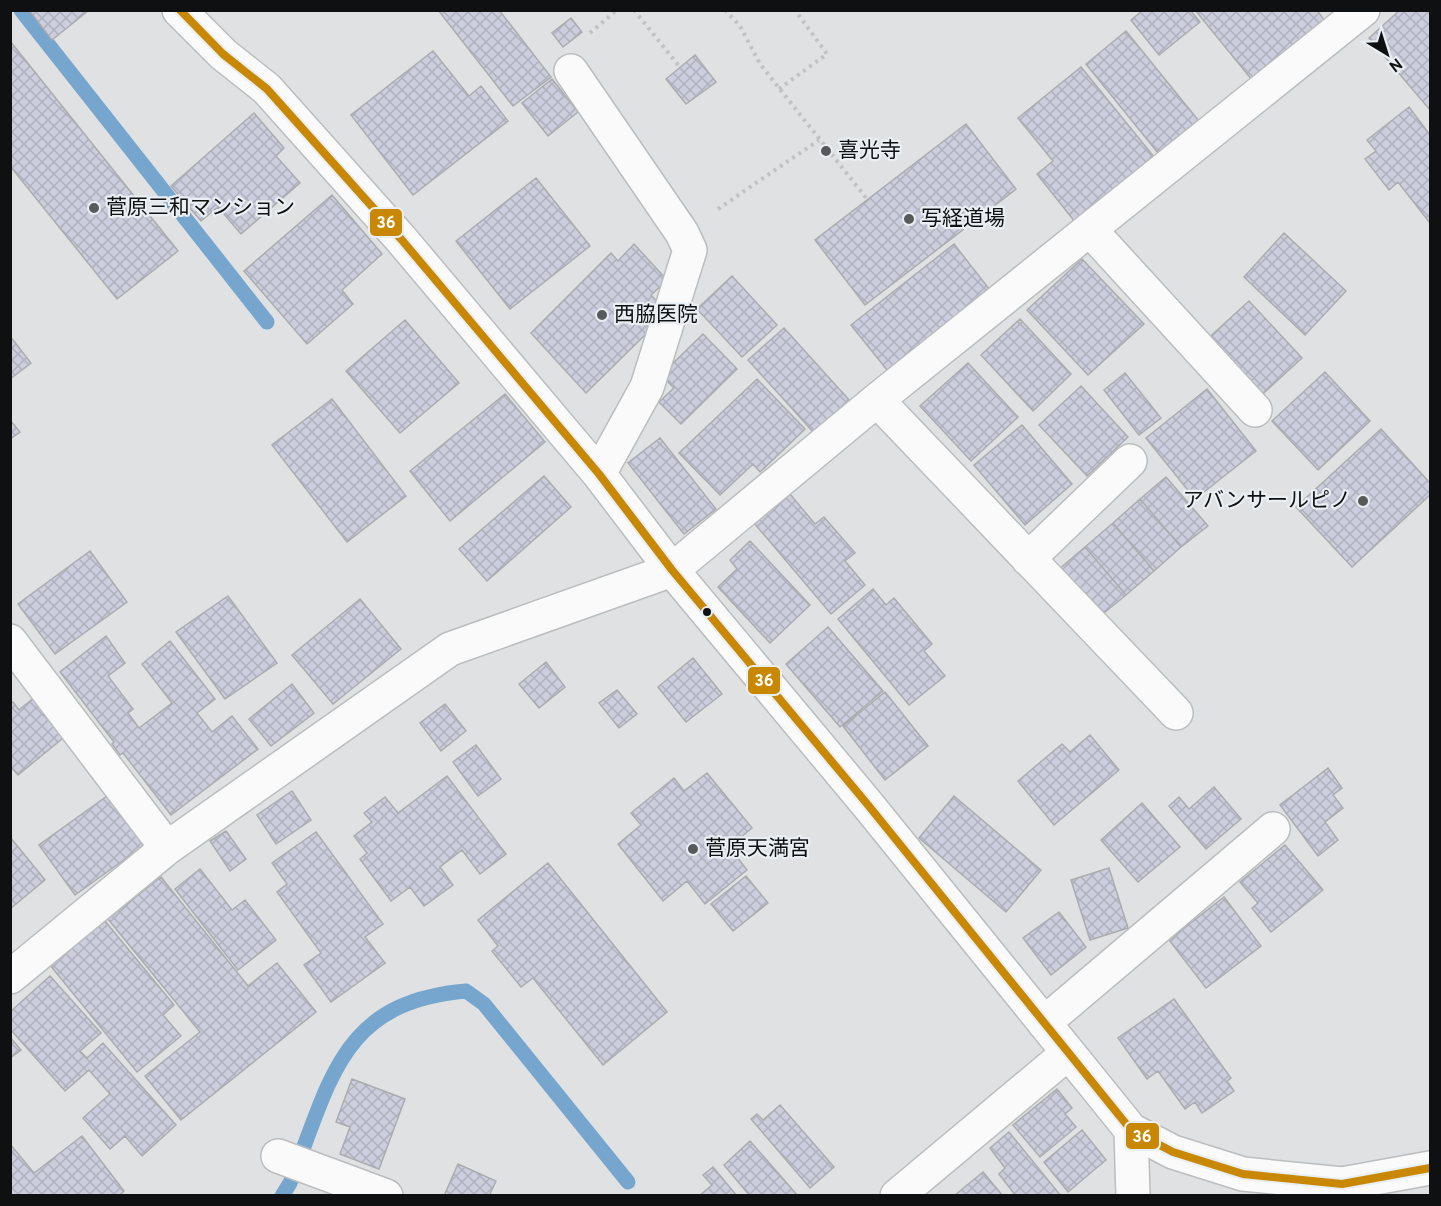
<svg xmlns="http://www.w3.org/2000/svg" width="1441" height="1206" font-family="Overpass,'Noto Sans JP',sans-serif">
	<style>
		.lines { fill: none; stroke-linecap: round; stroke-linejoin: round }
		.stream { stroke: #76a5cd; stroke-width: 15 }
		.building { fill: url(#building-cross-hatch); stroke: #abacad; stroke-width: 1.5 }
		.minor-casing { stroke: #bbbdbe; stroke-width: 36 }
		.path { stroke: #c2c2c3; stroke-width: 4; stroke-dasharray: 3 4.5; stroke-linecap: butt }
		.minor { stroke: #fafafb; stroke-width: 33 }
		.bus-1-casing { stroke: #eaeff3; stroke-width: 12 }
		.bus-1 { stroke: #c98804; stroke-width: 8 }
		.poi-dot { fill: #58595b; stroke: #eaeff3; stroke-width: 2 }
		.bus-dot { fill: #0f1012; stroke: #eaeff3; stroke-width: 2 }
		.labels { text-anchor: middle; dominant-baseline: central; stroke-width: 4.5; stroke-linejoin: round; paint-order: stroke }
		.poi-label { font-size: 21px; fill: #0f1012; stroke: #eaeff3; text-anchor: start }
		.line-badge { stroke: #eaeff3; stroke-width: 2 }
		.badge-label { font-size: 16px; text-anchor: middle; font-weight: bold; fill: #fff }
	</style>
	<defs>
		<pattern id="building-cross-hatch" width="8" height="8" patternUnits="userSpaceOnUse" patternTransform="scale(1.5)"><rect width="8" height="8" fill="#cccede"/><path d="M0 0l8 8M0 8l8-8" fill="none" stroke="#aeb0bd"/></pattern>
	</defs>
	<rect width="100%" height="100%" fill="#dfe1e3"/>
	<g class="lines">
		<path class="stream" d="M21 10 267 322
			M282 1196 290 1183C331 1082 339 1002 466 991L484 1004 628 1182"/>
	</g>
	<path class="building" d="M29 10H89L52 40Z
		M438 10H499L551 77 513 106Z
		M1143 10H1190L1200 22 1159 55 1131 20Z
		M1195 10H1317L1324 20 1252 80Z
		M1400 10H1430V110L1369 38Z
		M571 18 582 32 563 47 552 33Z
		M1126 31 1198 120 1158 153 1086 64Z
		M10 41 178 251 117 299 10 166Z
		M433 51 469 96 481 86 508 121 413 195 351 115Z
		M695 55 716 82 686 104 666 79Z
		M1081 67 1154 157 1075 222 1037 174 1053 161 1018 118Z
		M552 79 578 112 548 136 522 103Z
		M1409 107 1430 135V223L1398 182 1389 190 1365 159 1376 151 1367 140Z
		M254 113 284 148 276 156 300 183 241 234 218 207 201 221 171 186Z
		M966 124 1016 189 865 305 815 240Z
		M536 178 590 246 510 309 456 241Z
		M332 195 382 254 342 290 353 304 307 344 244 271Z
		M1284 233 1346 291 1305 335 1244 277Z
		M634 244 667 280 651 295 662 307 645 323 651 329 586 393 531 333 611 253 618 261Z
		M954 244 990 290 887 370 851 325Z
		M1082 259 1144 324 1088 375 1027 310Z
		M732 276 777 325 742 357 697 309Z
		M1249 301 1302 358 1256 400 1203 343Z
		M1020 319 1071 374 1033 411 981 355Z
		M405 320 459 383 400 433 346 371Z
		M784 328 850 401 814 433 748 360Z
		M703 334 737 369 681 424 659 402 674 388 661 375Z
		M10 336 31 363 10 379Z
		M968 363 1018 417 971 461 920 406Z
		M1325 372 1370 421 1318 470 1272 421Z
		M1125 373 1161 418 1139 435 1104 390Z
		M757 379 805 429 760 472 753 464 720 495 679 453Z
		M1081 386 1128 437 1087 476 1039 425Z
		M1207 389 1256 451 1195 499 1146 438Z
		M505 394 545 442 450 521 410 471Z
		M332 399 406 496 347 542 272 445Z
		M10 420 20 432 10 439Z
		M1022 425 1072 484 1025 525 974 465Z
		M1381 429 1430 483V495L1352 567 1296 507Z
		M660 438 716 509 684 534 628 463Z
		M544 476 571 507 487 581 459 549Z
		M1166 477 1208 526 1181 547 1140 499Z
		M790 494 815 524 824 517 855 553 845 561 865 585 831 614 754 523Z
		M1140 499 1181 547 1154 571 1113 523Z
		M1113 523 1154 571 1126 595 1085 547Z
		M750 541 810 605 770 643 718 587 737 569 730 560Z
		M1085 547 1126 595 1099 617 1058 570Z
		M90 551 127 602 55 654 18 604Z
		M873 589 886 605 894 598 932 644 924 651 945 676 909 705 838 619Z
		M228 596 277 663 225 699 176 632Z
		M360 599 401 649 333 704 292 655Z
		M828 627 883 691 840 727 786 664Z
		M106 636 125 663 108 676 133 709 128 713 139 728 172 703 142 664 170 641 215 699 197 713 212 732 232 716 258 749 171 815 123 753 120 755 112 744 114 742 60 672Z
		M693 658 722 694 686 722 658 687Z
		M546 662 565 687 539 708 519 684Z
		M292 684 314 713 271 746 249 719Z
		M617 690 637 714 619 728 599 703Z
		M885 692 928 746 885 780 843 726Z
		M36 696 68 734 18 775 10 766V704L13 702 19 710Z
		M445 704 466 731 441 751 420 723Z
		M1090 735 1119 770 1054 825 1018 781 1062 744 1070 752Z
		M476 745 501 779 478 796 453 762Z
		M1328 768 1342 788 1333 795 1343 808 1325 822 1338 840 1318 856 1280 805Z
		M707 773 752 828 729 847 747 870 705 904 687 881 663 901 618 844 641 825 631 813 674 778 684 791Z
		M447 776 506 854 480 874 462 850 440 867 453 885 424 906 410 887 391 901 360 859 367 853 354 836 372 822 364 813 385 797 398 813Z
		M1214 787 1241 819 1206 849 1169 806 1179 797 1189 809Z
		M114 791 150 841 75 895 39 845Z
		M292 791 311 820 276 844 257 815Z
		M954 796 1041 870 1006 912 919 838Z
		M1142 803 1180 847 1138 882 1101 840Z
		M226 831 246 859 230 871 210 841Z
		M316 832 383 924 365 937 385 963 331 1002 304 965 321 953 277 892 287 884 272 863Z
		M10 837 45 880 10 909Z
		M1285 845 1323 890 1271 932 1252 908 1258 903 1240 882Z
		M548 863 667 1012 603 1065 533 978 521 987 492 951 498 946 478 920Z
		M1109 868 1128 928 1090 940 1071 880Z
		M200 869 232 910 245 900 276 940 238 970 175 889Z
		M746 876 768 903 733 931 711 904Z
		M161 877 248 986 277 963 316 1012 181 1120 145 1076 200 1032 108 919Z
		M1224 897 1261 946 1206 988 1169 940Z
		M1059 912 1086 947 1051 975 1023 938Z
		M105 921 174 1005 163 1015 181 1036 137 1072 50 965Z
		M50 976 101 1033 80 1051 87 1058 103 1043 176 1125 142 1156 125 1136 110 1149 83 1118 110 1094 89 1070 65 1091 10 1029V1012Z
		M1174 999 1231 1078 1227 1081 1234 1091 1202 1113 1195 1102 1185 1109 1158 1071 1147 1079 1118 1038Z
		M10 1037 21 1050 10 1058Z
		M352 1079 405 1099 379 1169 340 1154 350 1127 336 1122Z
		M1057 1089 1072 1108 1065 1114 1076 1127 1040 1157 1013 1125Z
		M780 1105 834 1167 810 1188 751 1119 757 1114 763 1120Z
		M1082 1130 1106 1160 1068 1192 1044 1162Z
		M1009 1132 1061 1196H1016L999 1174 1005 1168 990 1148Z
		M82 1136 124 1191 119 1196H10V1144L34 1173Z
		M750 1141 798 1196H750L724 1165Z
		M458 1164 496 1181 489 1196H444Z
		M713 1167 737 1196H699L712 1185 703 1175Z
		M983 1172 1003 1196H954Z"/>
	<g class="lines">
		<g class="minor-casing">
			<path id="minor" d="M179 10 223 54 267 89 401 239 599 474 672 570 868 805 1131 1130 1173 1152 1243 1174 1342 1184 1430 1168
				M571 71 682 233 690 250 647 387 599 474
				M1091 231 1255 410
				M877 400 1176 713
				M1028 559 1130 461
				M10 641 167 848
				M10 977 167 848 450 649 672 570 877 400 1363 10
				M1044 1023 1273 829
				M1131 1130 1133 1196
				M278 1156 386 1196
				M897 1196 1068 1053"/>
		</g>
		<path class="path" d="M634 10 679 66
			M725 10 740 26 760 64 867 199
			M590 33 617 10
			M779 89 827 54 795 10
			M718 209 819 140"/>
		<use href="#minor" class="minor"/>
		<g class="bus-1-casing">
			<path id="bus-1" d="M180 10 223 54 267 89 401 239 599 474 672 570 868 805 1131 1130 1173 1152 1243 1174 1342 1184 1430 1168"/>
		</g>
		<use href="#bus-1" class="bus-1"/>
	</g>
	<g class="poi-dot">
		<circle cx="826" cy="151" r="6"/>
		<circle cx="94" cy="208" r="6"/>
		<circle cx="909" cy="219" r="6"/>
		<circle cx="602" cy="315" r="6"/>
		<circle cx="1363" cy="501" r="6"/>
		<circle cx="693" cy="849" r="6"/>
	</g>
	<circle class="bus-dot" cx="707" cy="612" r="5"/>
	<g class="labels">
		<g class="poi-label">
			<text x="838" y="151">喜光寺</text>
			<text x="106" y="208">菅原三和マンション</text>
			<text x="921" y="219">写経道場</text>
			<text x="614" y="315">西脇医院</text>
			<text x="1351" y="501" text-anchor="end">アバンサールピノ</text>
			<text x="705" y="849">菅原天満宮</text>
		</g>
	</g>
	<g class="line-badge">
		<rect x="369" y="208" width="34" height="29" rx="6" fill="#c98804"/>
		<rect x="747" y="666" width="34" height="29" rx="6" fill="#c98804"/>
		<rect x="1125" y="1122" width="35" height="28" rx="6" fill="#c98804"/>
	</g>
	<g class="badge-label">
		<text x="386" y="228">36</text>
		<text x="764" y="686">36</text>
		<text x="1142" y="1142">36</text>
	</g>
	<rect width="1441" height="1206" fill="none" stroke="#0f1012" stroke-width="24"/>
	<g transform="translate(1387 54) rotate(142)" stroke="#eaeff3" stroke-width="4.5" paint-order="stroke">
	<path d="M0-4.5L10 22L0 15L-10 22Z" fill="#0f1012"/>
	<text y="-9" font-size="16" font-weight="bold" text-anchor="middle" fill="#0f1012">N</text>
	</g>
</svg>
